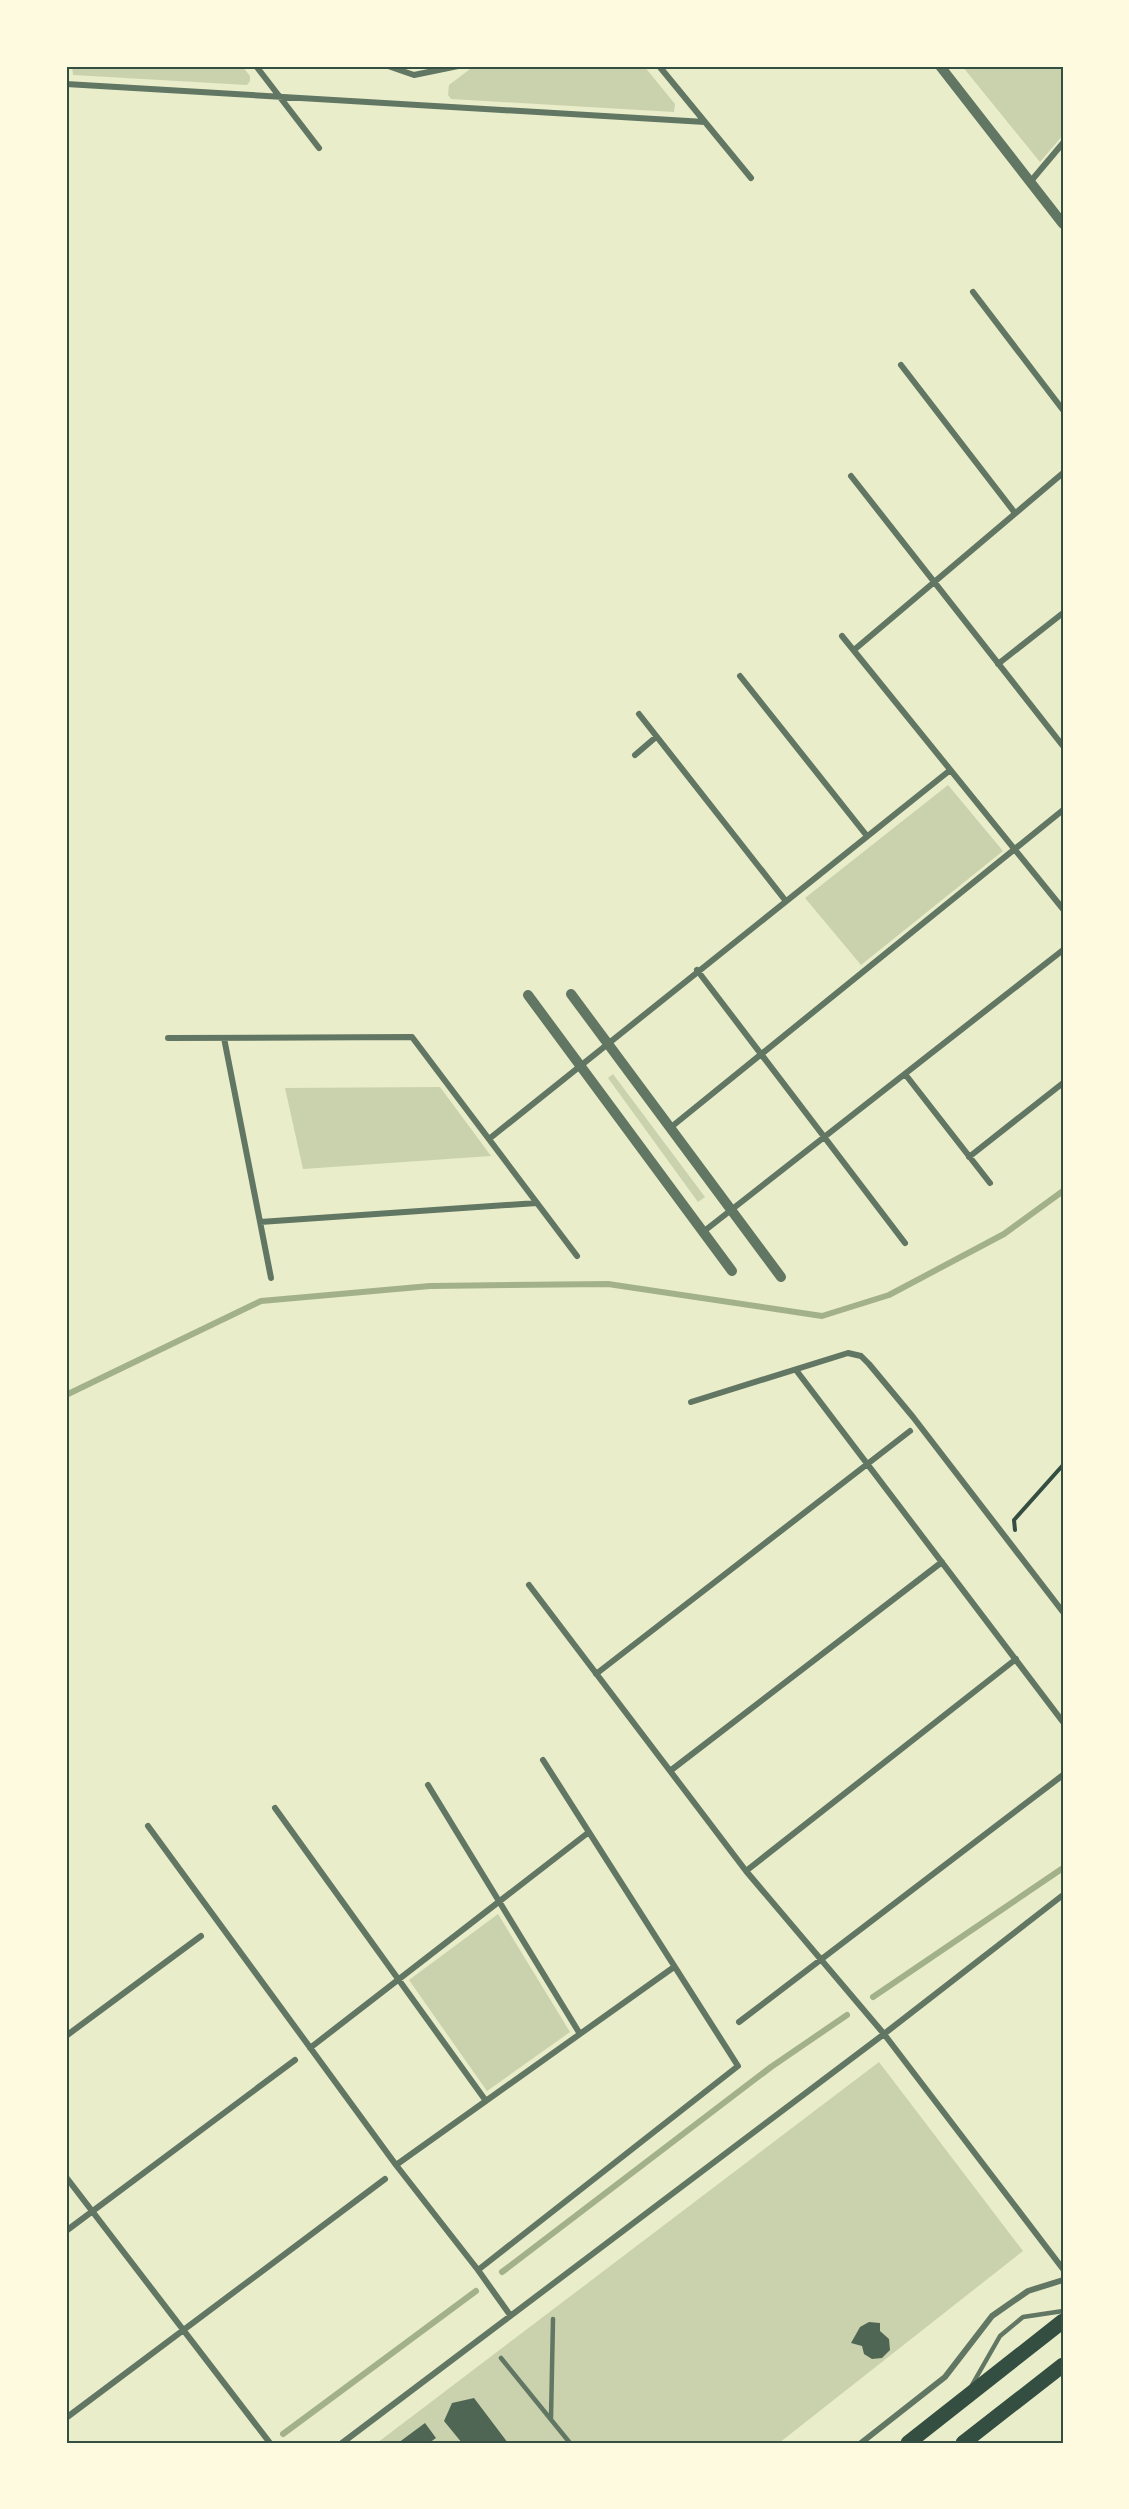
<svg xmlns="http://www.w3.org/2000/svg" width="1129" height="2509" font-family="'Public Sans',sans-serif">
	<style>
		.green { fill: #cad2ad }
		.lines { fill: none; stroke-linecap: round; stroke-linejoin: round }
		.stream { stroke: #a3b18a; stroke-width: 6 }
		.building { fill: #4f6655 }
		.path { stroke: #344e41; stroke-width: 4 }
		.service { stroke: #617663; stroke-width: 4.5 }
		.minor { stroke: #617663; stroke-width: 6 }
		.tertiary { stroke: #617663; stroke-width: 10 }
		.primary { stroke: #344e41; stroke-width: 15 }
		.neatline { fill: none; stroke: #344e41; stroke-width: 2 }
	</style>
	<rect width="100%" height="100%" fill="#e9edc9"/>
	<path class="green" d="M72 66H242L250 76V81L247 85 73 75Z
		M474 66H644L675 104 674 112 451 99 448 95 449 85Z
		M962 66H1063V135L1040 162Z
		M948 785 1003 851 861 965 805 898Z
		M613 1074 705 1197 698 1202 608 1078Z
		M440 1087 491 1156 303 1169 285 1088Z
		M498 1914 570 2032 487 2091 409 1980Z
		M879 2062 1023 2251 779 2443H377Z"/>
	<g class="lines">
		<path class="stream" d="M66 1395 261 1301 430 1286 608 1284 822 1316 889 1295 1004 1234 1063 1191
			M873 1997 1063 1868
			M502 2272 771 2067 847 2015
			M283 2434 476 2291"/>
	</g>
	<path class="building" d="M869 2322 880 2323V2331L889 2339 890 2350 882 2358 872 2359 864 2354 862 2346 851 2343 860 2327Z
		M474 2398 508 2443H462L444 2421 452 2403Z
		M425 2423 436 2438 429 2443H398Z"/>
	<g class="lines">
		<path class="path" d="M1015 1530 1014 1520 1063 1465"/>
		<path class="service" d="M501 2358 570 2443
			M972 2385 1000 2336 1023 2317 1063 2311
			M551 2418 553 2319"/>
		<path class="minor" d="M256 66 319 148
			M388 66 414 75 458 66
			M659 66 751 178
			M66 84 705 122
			M1031 181 1063 143
			M973 292 1063 410
			M901 365 1015 513
			M851 476 1063 746
			M842 636 1063 909
			M854 650 1063 473
			M998 664 1063 613
			M740 676 867 836
			M639 714 785 900
			M635 755 656 737
			M697 970 905 1243
			M168 1038 412 1037 577 1256
			M224 1038 271 1278
			M905 1074 990 1183
			M670 1128 1063 810
			M489 1139 949 771
			M969 1157 1063 1083
			M260 1222 537 1203
			M703 1232 1063 950
			M796 1370 1063 1722
			M691 1402 848 1353 861 1356 869 1364 913 1417 1063 1612
			M529 1585 746 1871 884 2034 1063 2269
			M596 1674 910 1431
			M670 1771 942 1562
			M428 1785 580 2034
			M275 1808 486 2101
			M148 1826 396 2165 478 2270 510 2315
			M746 1871 1016 1659
			M739 2022 1063 1775
			M66 2036 201 1936
			M310 2048 589 1832
			M396 2165 674 1967
			M66 2177 270 2443
			M66 2231 295 2060
			M478 2270 738 2066 543 1760
			M66 2418 385 2179
			M342 2443 884 2034 1063 1895
			M861 2443 945 2377 992 2316 1028 2291 1063 2280"/>
		<path class="tertiary" d="M940 66 1063 224
			M571 994 781 1277
			M528 995 732 1271"/>
		<path class="primary" d="M908 2443 1063 2321
			M963 2443 1063 2365"/>
	</g>
	<rect width="1129" height="2509" fill="none" stroke="#fefae0" stroke-width="135"/>
	<rect x="68" y="68" width="994" height="2374" class="neatline"/>
</svg>
